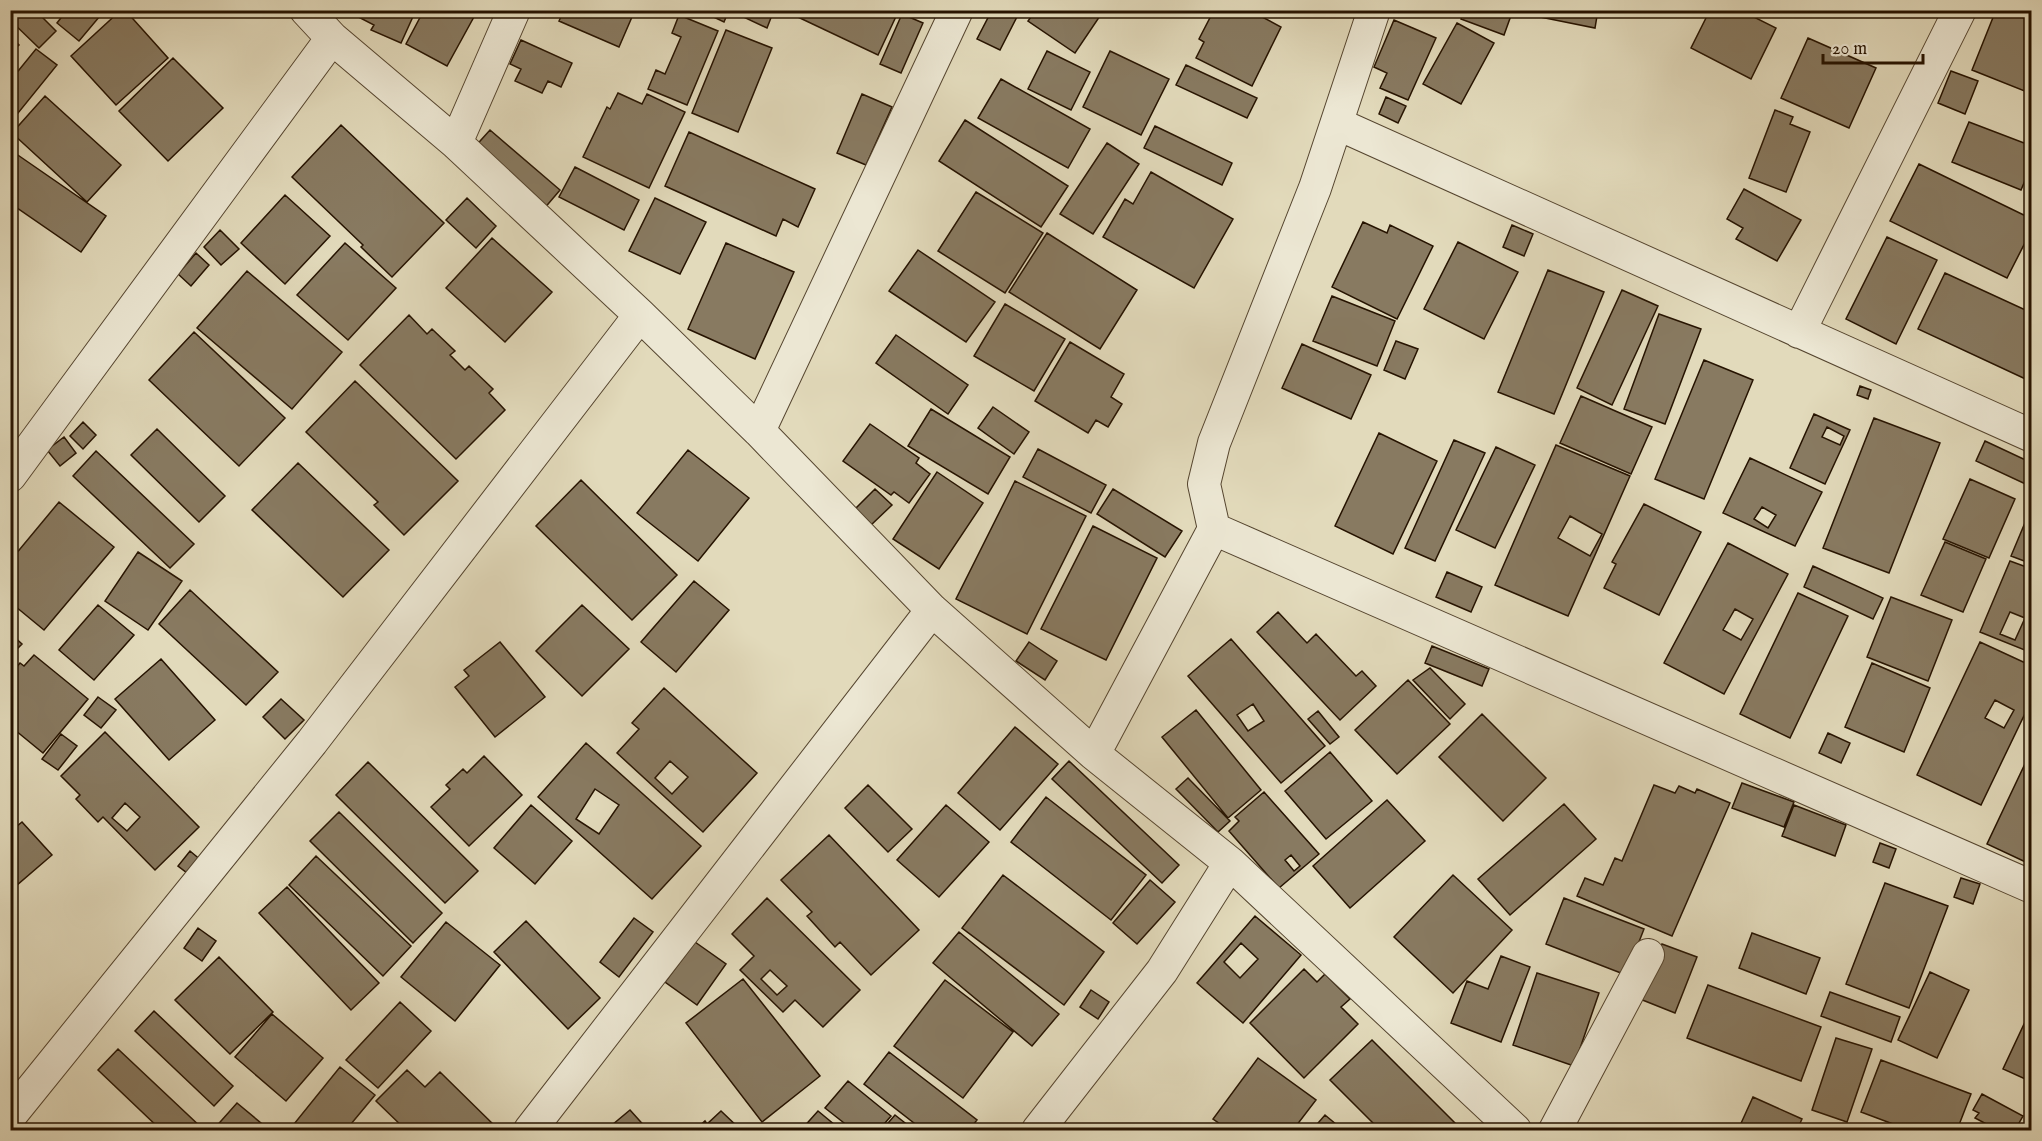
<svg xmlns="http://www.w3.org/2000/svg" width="2042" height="1141" font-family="'IM FELL English',serif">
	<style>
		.building { fill: #887a61; stroke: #261300; stroke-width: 1.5; fill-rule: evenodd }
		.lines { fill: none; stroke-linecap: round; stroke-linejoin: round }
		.minor-casing { stroke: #55452f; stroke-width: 34 }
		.minor { stroke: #ece7d3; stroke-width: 32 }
	</style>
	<rect width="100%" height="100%" fill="#e2dabb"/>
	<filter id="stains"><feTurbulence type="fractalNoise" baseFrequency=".00333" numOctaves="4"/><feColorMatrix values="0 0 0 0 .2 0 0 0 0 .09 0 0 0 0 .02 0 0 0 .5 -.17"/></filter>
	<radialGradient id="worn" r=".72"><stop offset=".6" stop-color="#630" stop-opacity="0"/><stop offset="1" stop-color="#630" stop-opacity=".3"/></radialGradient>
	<path class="building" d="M10 10H35L56 31 39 48 10 20Z
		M67 10H105L79 41 57 23Z
		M121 10H125L168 58 116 105 71 56Z
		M345 10H416L401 43 371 30 374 25Z
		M424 10H468L475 15 447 66 406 44Z
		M564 10H635L619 47 559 21Z
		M699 10H729L724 22Z
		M739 10H774L767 28 737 14Z
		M783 10H899L878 55Z
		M992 10 1020 11 1000 50 977 39Z
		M1036 10H1104L1075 53 1028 21Z
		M1214 10H1249L1281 27 1252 86 1196 58 1204 42 1199 39Z
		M1464 10H1513L1504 35 1461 19Z
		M1526 10H1598L1595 28 1525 14Z
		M1710 10H1740L1776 28 1751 79 1691 48Z
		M1996 10H2005L2032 21V94L1972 70Z
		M902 14 923 23 901 73 880 64Z
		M679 15 718 31 687 105 648 89 656 70 665 74 681 37 672 33Z
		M1394 20 1436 38 1408 100 1380 88 1387 73 1374 67Z
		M1457 23 1494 43 1461 104 1423 84Z
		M726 30 772 48 738 132 692 113Z
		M10 36 19 45 10 53Z
		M1808 38 1876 68 1849 128 1781 98Z
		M521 40 572 63 561 87 548 81 542 93 515 81 521 69 510 64Z
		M36 49 57 65 10 123V81Z
		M1047 51 1090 72 1071 110 1028 89Z
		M1110 51 1169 79 1141 135 1083 107Z
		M173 58 223 108 168 161 119 111Z
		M1186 65 1257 98 1247 118 1176 85Z
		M1951 71 1978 81 1965 114 1938 103Z
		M1001 79 1090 129 1068 168 978 118Z
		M618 93 642 104 647 94 685 112 649 188 583 157 607 107 610 109Z
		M862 94 892 107 866 165 837 153Z
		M45 96 121 165 87 202 12 133Z
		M1386 97 1406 106 1398 123 1379 114Z
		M1775 110 1793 117 1790 124 1810 132 1786 192 1749 178Z
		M965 120 1068 186 1041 227 939 161Z
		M1969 122 2032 146V164L2021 190 1952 162Z
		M341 125 444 223 392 277 361 247 363 245 292 177Z
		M1155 126 1232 163 1222 185 1144 148Z
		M490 130 560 190 543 210 472 150Z
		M689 132 815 189 798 227 783 219 776 236 665 186Z
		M1107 143 1139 164 1093 234 1060 214Z
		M12 151 106 216 81 252 10 203Z
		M1919 164 2032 219V229L2007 278 1890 221Z
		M575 167 639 200 624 230 559 197Z
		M1151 172 1233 219 1194 288 1103 237 1125 199 1133 204Z
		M1744 189 1801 220 1777 261 1736 239 1743 228 1727 219Z
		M976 192 1043 233 1005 293 938 251Z
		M285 195 330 236 285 284 241 243Z
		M467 198 496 226 476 248 446 220Z
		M655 198 706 222 680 274 629 251Z
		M1363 222 1387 233 1390 225 1433 246 1397 319 1332 287Z
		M1512 225 1533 234 1524 256 1503 247Z
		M220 230 239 249 221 265 204 247Z
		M1047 233 1137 290 1100 349 1009 292Z
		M1887 237 1937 260 1896 344 1846 319Z
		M492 238 552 292 505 342 446 288Z
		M1458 242 1518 272 1484 339 1424 309Z
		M345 243 396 288 348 340 297 295Z
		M726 243 794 272 755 359 688 329Z
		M918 250 995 302 966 342 889 291Z
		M196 253 209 265 191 286 178 274Z
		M1548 270 1604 292 1554 414 1498 392Z
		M247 271 342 352 292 409 197 328Z
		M1945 273 2032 313V382L1918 329Z
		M1622 290 1658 306 1612 405 1577 388Z
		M1332 296 1395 321 1377 366 1313 341Z
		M1005 304 1065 339 1034 391 974 356Z
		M1659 314 1701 329 1665 424 1624 409Z
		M409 315 427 334 432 329 455 351 450 355 465 370 469 366 493 389 489 393 505 410 456 459 360 365Z
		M194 332 285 418 239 466 149 380Z
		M896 335 968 385 948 414 876 363Z
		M1396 341 1418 349 1405 379 1384 370Z
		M1070 342 1124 374 1111 397 1122 404 1108 427 1096 420 1088 433 1035 401Z
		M1302 344 1371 375 1351 419 1282 388Z
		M1704 360 1753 380 1704 499 1655 479Z
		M355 381 458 481 404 535 374 505 378 502 306 432Z
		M1860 386 1871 390 1868 399 1857 395Z
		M1581 396 1652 427 1631 474 1560 443Z
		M993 407 1029 432 1014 454 978 428Z
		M931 409 1010 457 988 494 908 446Z
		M1814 414 1850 430 1825 484 1790 468ZM1827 427 1844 436 1840 445 1822 437Z
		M1874 418 1940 443 1889 573 1823 548Z
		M83 422 96 435 83 449 70 436Z
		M870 424 919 458 916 463 930 474 909 503 894 492 891 495 843 461Z
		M157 429 225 496 199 522 131 455Z
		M1379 433 1437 461 1393 554 1335 526Z
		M64 437 76 453 60 466 47 450Z
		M1454 440 1485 453 1435 561 1405 548Z
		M1985 441 2032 463V487L1976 461Z
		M1556 445 1630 476 1568 616 1495 585ZM1570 516 1602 534 1590 556 1558 538Z
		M1496 447 1535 465 1495 548 1456 530Z
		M1038 449 1106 485 1091 513 1023 477Z
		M688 450 749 498 698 561 637 513Z
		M96 451 194 544 170 568 73 476Z
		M1750 458 1822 492 1795 546 1723 513ZM1762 507 1776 515 1768 528 1754 519Z
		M298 463 389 550 343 597 252 510Z
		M937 472 983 503 939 569 893 539Z
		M1970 479 2015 499 1989 558 1943 539Z
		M581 480 677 575 632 620 536 526Z
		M1015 481 1086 516 1027 634 956 599Z
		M875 489 892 505 870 526 854 510Z
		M1113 489 1182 531 1165 557 1097 514Z
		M59 502 114 547 44 630 10 602V561Z
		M1644 504 1701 532 1659 615 1604 588 1616 564 1612 562Z
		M2032 506V564L2011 556Z
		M1093 526 1157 558 1106 660 1041 629Z
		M1945 542 1986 559 1963 612 1921 595Z
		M1728 543 1788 574 1724 694 1664 663ZM1735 609 1753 619 1741 640 1723 630Z
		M138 552 182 581 148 630 105 601Z
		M2010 561 2032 569V653L1980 632ZM2010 612 2025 618 2015 640 2000 634Z
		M1813 566 1883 598 1873 619 1804 587Z
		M1447 572 1482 587 1471 612 1436 597Z
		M694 581 729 610 676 672 641 642Z
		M190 590 278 672 246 705 159 624Z
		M1798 593 1848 616 1790 738 1740 714Z
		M1891 597 1952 620 1928 681 1867 657Z
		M98 605 134 635 94 680 59 650Z
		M582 605 629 649 582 696 536 651Z
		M1278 612 1307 643 1316 634 1356 676 1362 671 1376 686 1340 720 1257 632Z
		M10 633 22 644 10 656Z
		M1231 639 1325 746 1281 783 1188 676ZM1253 704 1264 721 1248 731 1237 715Z
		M500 642 545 697 495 737 455 687 469 676 464 670Z
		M1029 642 1057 661 1045 680 1016 661Z
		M1980 642 2032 666V699L1981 805 1917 775ZM1995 700 2014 710 2004 728 1985 718Z
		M1432 646 1489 669 1482 686 1425 663Z
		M34 655 88 699 43 753 10 726V675L20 663 24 666Z
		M161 659 215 720 169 760 115 699Z
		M1872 663 1930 688 1904 752 1845 727Z
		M1430 668 1465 704 1450 719 1413 680Z
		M1408 680 1450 724 1397 774 1355 730Z
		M664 688 757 773 703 832 617 753 639 729 632 723ZM670 761 688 777 672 794 655 778Z
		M98 697 116 710 101 728 84 715Z
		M281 699 304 720 285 739 263 717Z
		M1196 710 1261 790 1228 818 1162 737Z
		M1318 711 1339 737 1330 744 1308 719Z
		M1482 714 1546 778 1503 821 1439 757Z
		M1015 727 1058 764 1000 830 958 793Z
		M105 732 199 827 155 870 103 817 98 822 76 799 80 795 61 776Z
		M1828 733 1850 743 1841 763 1819 753Z
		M61 734 77 746 58 770 42 759Z
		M586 743 701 846 652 899 538 797ZM595 789 619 805 599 834 576 819Z
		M2032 749V865L1987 844Z
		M1330 752 1372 801 1326 839 1285 791Z
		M484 756 522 795 469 846 431 807 450 789 446 785 463 769 467 773Z
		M1069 761 1179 865 1162 883 1052 779Z
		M368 762 478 871 445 903 336 795Z
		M1188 778 1230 821 1218 832 1176 789Z
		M1742 783 1794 802 1784 827 1732 808Z
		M868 785 912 829 888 852 845 808Z
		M1654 785 1675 793 1679 786 1695 793 1697 789 1730 803 1672 936 1577 896 1585 878 1603 885 1615 858 1622 861Z
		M1264 792 1319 854 1279 888 1229 831 1239 821 1235 817ZM1291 855 1300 866 1294 871 1285 860Z
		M1046 797 1146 875 1111 920 1011 842Z
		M1387 800 1425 841 1350 908 1313 866Z
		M125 803 140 817 127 831 112 818Z
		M1564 804 1596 839 1510 915 1478 879Z
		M531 805 572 841 535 884 494 848Z
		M946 805 989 842 939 897 897 860Z
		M1794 805 1846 825 1835 856 1782 836Z
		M339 812 442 913 413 943 310 841Z
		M22 822 52 855 10 891V832Z
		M829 835 919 930 871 975 840 942 835 947 807 916 812 912 781 880Z
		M1880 843 1896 849 1889 868 1873 862Z
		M190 851 202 861 191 876 178 866Z
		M316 856 411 946 383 976 289 885Z
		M1003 875 1104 952 1064 1005 962 928Z
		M1453 875 1512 930 1453 993 1394 937Z
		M1961 878 1980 884 1973 904 1954 897Z
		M1150 880 1175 902 1137 944 1113 923Z
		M1885 883 1948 906 1909 1008 1846 984Z
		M287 887 379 983 351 1010 259 913Z
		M767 898 860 990 823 1027 795 1000 783 1012 740 970 754 956 732 934ZM770 970 787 986 777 995 761 979Z
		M1564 898 1644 929 1626 975 1546 944Z
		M1255 916 1301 955 1243 1023 1197 983ZM1241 943 1258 959 1240 978 1224 962Z
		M634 918 653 932 619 977 600 962Z
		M526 921 600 998 568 1029 494 952Z
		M446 922 500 965 455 1021 401 977Z
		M198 928 216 941 202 961 184 948Z
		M959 932 1059 1014 1032 1046 933 963Z
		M1752 933 1820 958 1806 994 1739 968Z
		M695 942 726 964 697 1005 665 982Z
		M1662 944 1697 957 1675 1013 1640 999Z
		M1501 956 1530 967 1501 1042 1451 1023 1467 981 1488 989Z
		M219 957 273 1012 230 1054 175 1000Z
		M1304 969 1317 982 1325 974 1350 999 1341 1007 1358 1024 1304 1078 1250 1023Z
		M1930 972 1969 990 1937 1058 1898 1040Z
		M1537 973 1599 993 1574 1066 1513 1045Z
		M743 979 820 1076 762 1122 686 1023Z
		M945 980 1013 1032 963 1098 894 1046Z
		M1708 985 1821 1027 1801 1081 1687 1038Z
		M1091 990 1109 1002 1098 1019 1080 1007Z
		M1830 992 1900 1017 1891 1042 1821 1016Z
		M400 1002 431 1031 378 1088 346 1060Z
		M2032 1007V1082L2003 1069Z
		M154 1011 233 1086 214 1106 135 1031Z
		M272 1014 323 1058 286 1101 235 1057Z
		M1836 1038 1872 1049 1847 1122 1812 1110Z
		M1372 1040 1462 1130H1380L1330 1080Z
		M118 1049 204 1130H161L98 1070Z
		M889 1052 977 1120 969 1130H923L864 1084Z
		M1258 1058 1316 1100 1293 1130H1229L1213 1119Z
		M1881 1060 1971 1094 1957 1130H1909L1861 1112Z
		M340 1067 375 1095 346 1130H303L294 1124Z
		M407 1070 425 1087 440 1072 499 1130H406L376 1101Z
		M848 1081 891 1116 879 1130H853L825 1108Z
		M1982 1094 2023 1116 2015 1130H1992L1994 1128 1975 1118 1979 1113 1973 1110Z
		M1753 1097 1802 1119 1797 1130H1738Z
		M237 1103 267 1128 266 1130H213Z
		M630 1110 648 1130H606Z
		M721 1111 741 1130H695L705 1121 707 1124Z
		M818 1111 841 1130H801Z
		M895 1115 914 1130H882Z
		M1325 1115 1343 1130H1312Z"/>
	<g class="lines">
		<g class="minor-casing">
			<path id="minor" d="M306 10 332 38 456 143 640 315 759 431 932 610 1094 754 1230 863 1515 1130
				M1338 124 2032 436
				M456 143 514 10
				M1799 332 1960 10
				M759 431 957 10
				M10 476 332 38
				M1214 529 2032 887
				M1094 754 1214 529 1204 484 1214 443 1315 188 1374 10
				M10 1116 312 742 640 315
				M530 1130 932 610
				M1038 1130 1162 971 1230 863
				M1555 1130 1648 955"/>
		</g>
		<use href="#minor" class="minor"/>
	</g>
	<rect width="2042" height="1141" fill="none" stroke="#e2dabb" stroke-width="36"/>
	<rect x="12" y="12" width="2018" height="1117" fill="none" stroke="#261300" stroke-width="3"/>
	<rect x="18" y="18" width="2006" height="1105" fill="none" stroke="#261300" stroke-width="1.5"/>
	<path d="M1823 54v9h100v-9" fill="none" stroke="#261300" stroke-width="3"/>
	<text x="1832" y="54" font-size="18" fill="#261300" stroke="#ece7d3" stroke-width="4.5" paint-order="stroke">20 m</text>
	<rect width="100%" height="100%" filter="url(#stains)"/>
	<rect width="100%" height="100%" fill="url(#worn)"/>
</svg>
